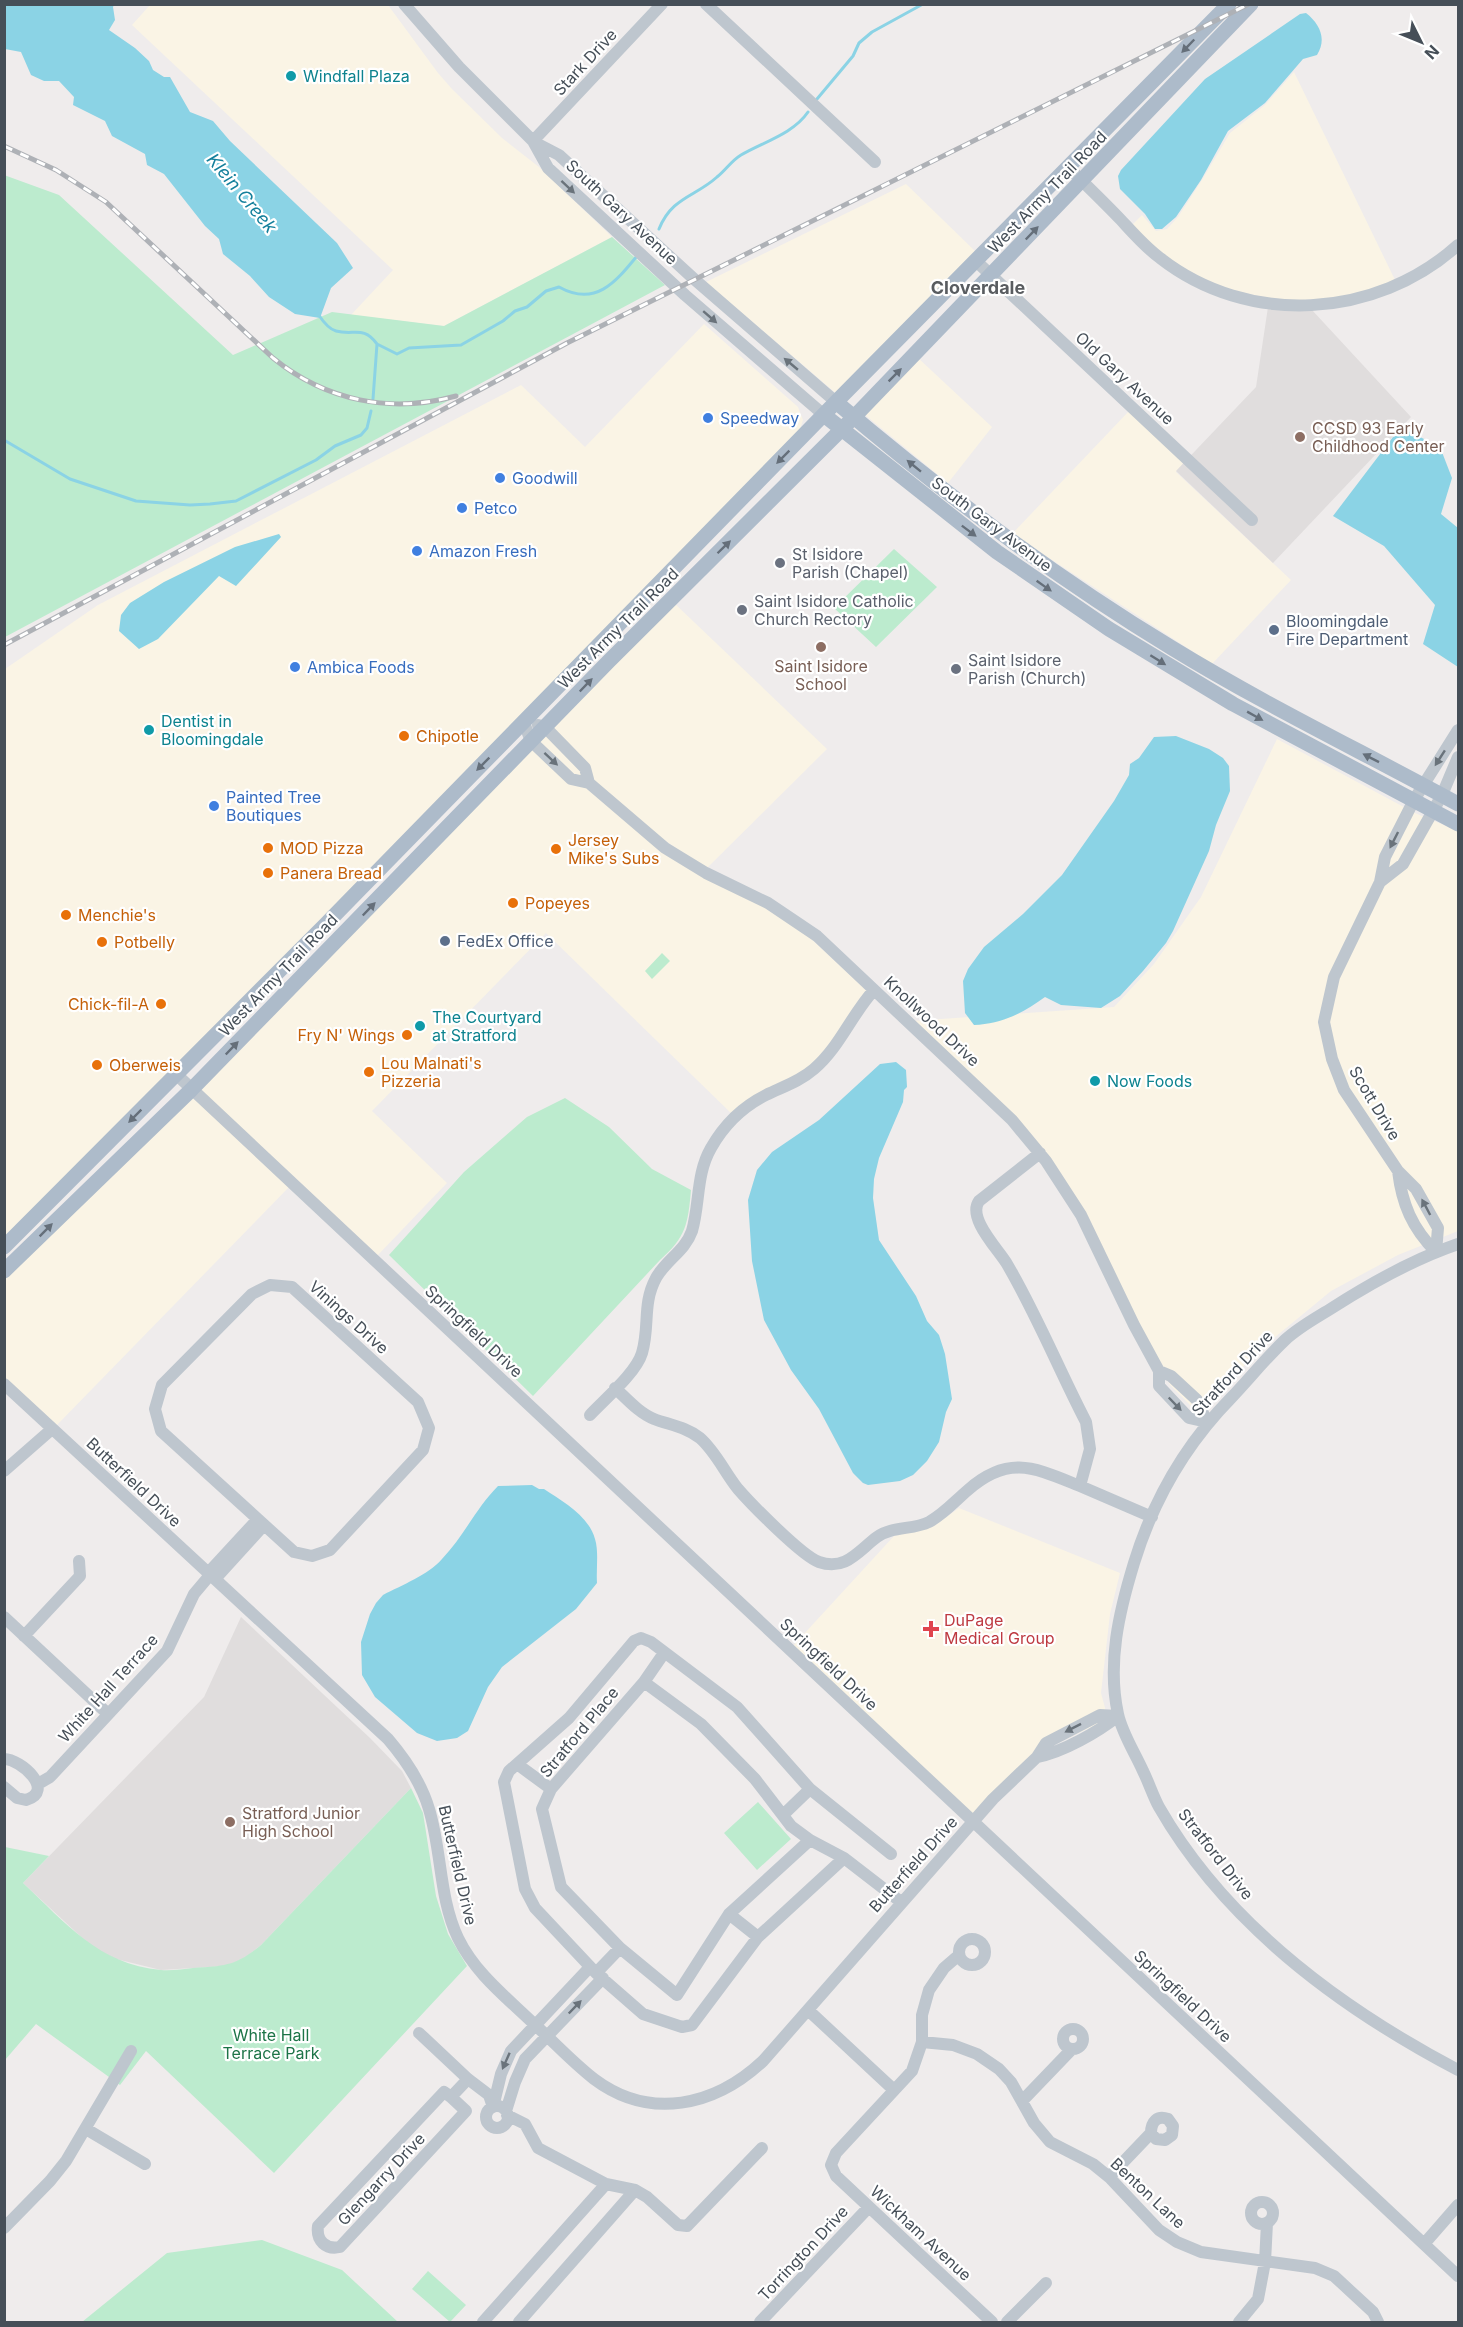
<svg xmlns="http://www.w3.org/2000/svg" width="1463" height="2327" font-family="Inter,sans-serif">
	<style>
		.commercial { fill: #faf4e5 }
		.education { fill: #e0dddd }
		.green { fill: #bcebce }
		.water { fill: #8bd3e5 }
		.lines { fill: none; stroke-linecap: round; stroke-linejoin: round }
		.stream { stroke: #8bd3e5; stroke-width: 3 }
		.minor { stroke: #bec6ce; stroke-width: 12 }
		.major { stroke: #adbbca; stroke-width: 15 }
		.rail-casing { stroke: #aeb1b6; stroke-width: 5 }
		.rail { stroke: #fff; stroke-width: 3; stroke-dasharray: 9; stroke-linecap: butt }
		.oneway { fill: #656f7a }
		.oneway2 { fill: #6a737b }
		.culture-dot { fill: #0f9aa8; stroke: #fff; stroke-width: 2 }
		.shop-dot { fill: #3f7fe0; stroke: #fff; stroke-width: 2 }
		.education-dot { fill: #8d6e63; stroke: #fff; stroke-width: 2 }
		.worship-dot { fill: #6b7280; stroke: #fff; stroke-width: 2 }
		.service-dot { fill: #5c6f8a; stroke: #fff; stroke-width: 2 }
		.food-dot { fill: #e8710a; stroke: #fff; stroke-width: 2 }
		.health-dot { fill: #e0444e; stroke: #fff; stroke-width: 2 }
		.labels { text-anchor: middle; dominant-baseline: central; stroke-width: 4.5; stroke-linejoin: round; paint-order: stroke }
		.street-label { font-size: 16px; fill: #464f58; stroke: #fff }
		.culture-label { font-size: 16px; fill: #0d838f; stroke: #fff; text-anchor: start }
		.shop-label { font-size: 16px; fill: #366cbe; stroke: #fff; text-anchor: start }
		.education-label { font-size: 16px; fill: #785e54; stroke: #fff; text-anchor: start }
		.worship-label { font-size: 16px; fill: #5b616d; stroke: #fff; text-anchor: start }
		.service-label { font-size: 16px; fill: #4e5e75; stroke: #fff; text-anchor: start }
		.food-label { font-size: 16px; fill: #c56008; stroke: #fff; text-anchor: start }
		.health-label { font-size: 16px; fill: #be3a42; stroke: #fff; text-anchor: start }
		.park-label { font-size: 16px; fill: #1c7447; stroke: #fff }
		.water-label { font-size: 18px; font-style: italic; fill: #15809c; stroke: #fff }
		.neighbourhood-label { font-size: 18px; font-weight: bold; fill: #595c60; stroke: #fff }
	</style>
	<rect width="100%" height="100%" fill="#efecec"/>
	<path class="commercial" d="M150 5H388L438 73 452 89 502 138 539 167 612 237 444 326 351 315 393 270 132 25Z
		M1294 72 1396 282 1344 298 1281 301 1218 287 1169 260 1131 226 1142 215 1156 231 1167 229 1178 217 1202 180 1230 133 1265 105Z
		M906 184 976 252 838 395 706 282Z
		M704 324 798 407 803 420 800 429 371 870 5 1236V669L98 605 521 385 585 447Z
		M917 357 992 427 948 483 864 414Z
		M1130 410 1185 462 1176 472 1291 580 1212 664 1012 534Z
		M673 602 827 749 706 869 650 830 644 836 783 918 807 935 867 991 829 1046 811 1067 732 1114 546 933 372 1111 447 1183 376 1257 197 1088Z
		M1277 739 1415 813 1458 831V1231L1398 1255 1331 1291 1274 1338 1217 1391 1199 1414 1170 1385 1041 1148 912 1021 1114 1007 1154 964 1201 897Z
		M191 1094 291 1185 56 1426 5 1378 4 1277Z
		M959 1508 1120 1573 1110 1614 1101 1693 1108 1719 1035 1754 972 1817 792 1647 894 1536 934 1526Z"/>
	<path class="education" d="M1268 307 1312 310 1411 417 1273 563 1176 471 1256 387Z
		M241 1617 370 1738 402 1771 411 1788 261 1945 245 1958 226 1966 161 1970 116 1959 92 1947 23 1883 204 1697Z"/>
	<path class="green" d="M4 175 59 195 233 355 332 312 444 326 612 237 665 285 5 637Z
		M894 549 937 587 876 647 834 608Z
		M662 953 670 961 652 979 645 971Z
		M565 1098 609 1127 652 1169 691 1190C688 1224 686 1237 660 1260L533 1396 389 1255 464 1172 527 1117Z
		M411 1788 423 1813 436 1896 448 1934 467 1966 274 2173 146 2051 120 2085 36 2024 5 2060V1847L49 1856 23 1883C66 1923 98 1964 161 1970 171 1971 183 1969 193 1968 225 1966 236 1966 261 1945Z
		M758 1802 791 1839 757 1870 724 1833Z
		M262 2240 342 2270 398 2322H82L167 2253Z
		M428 2271 466 2305 450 2322 412 2289Z"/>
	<path class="water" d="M4 5H114L113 7 115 20 109 30 135 48 149 61 153 70 164 77H170L190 112 213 121 230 141 337 243 353 268 331 288 320 318 295 314 269 297 250 276 223 254 219 239 205 226 164 174 147 165 145 154 112 136 105 121 73 105 74 97 59 81H44L31 75 21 52 5 49Z
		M1306 13C1320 24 1327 39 1317 55L1303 59 1265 103 1228 131 1201 180 1176 217 1162 229H1155L1145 214 1120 189 1118 176 1121 170 1205 79 1300 14Z
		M1408 431 1440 447 1452 478 1441 514 1458 528V667L1423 644 1435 605 1384 546 1333 516 1393 437Z
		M279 534 281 537 236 586 219 576 158 639 139 649 119 631 121 615 130 603 164 582 235 547Z
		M1176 736 1209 749 1223 758 1229 766 1230 791 1216 825 1209 851 1173 931 1166 943 1143 971 1120 996 1101 1008 1061 1005 1045 997C1023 1013 1002 1024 974 1025L965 1013 963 981 968 969 984 947 1023 914 1062 875 1114 801 1129 775 1130 764 1139 758 1154 737Z
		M896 1062 906 1070 907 1087 904 1090 903 1102 879 1158 874 1179 873 1198 879 1240 916 1296 927 1321 939 1335 945 1354 952 1399 946 1412 939 1442 927 1461 913 1475 900 1481 868 1485 863 1483 853 1473 819 1409 791 1370 764 1320 752 1261 748 1200 757 1170 772 1152 819 1120 880 1064Z
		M532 1485 539 1489H544C562 1501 589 1516 595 1539 599 1552 596 1569 597 1583L576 1609 502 1667 488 1687 468 1731 457 1738 437 1741 417 1733 375 1697 362 1675 361 1642 370 1614 376 1603 383 1595C402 1585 428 1575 442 1559 464 1536 476 1508 498 1486Z"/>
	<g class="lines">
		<path class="stream" d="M817 99 853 56 859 43 872 32 923 4
			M659 229C672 197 695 197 717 177 726 170 731 161 741 155 763 142 793 134 808 112
			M318 314C322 320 328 329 336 331 354 336 363 325 377 344L373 399
			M377 344 397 354 409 348 461 345 503 321 515 311 527 307 546 291 559 287C595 307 615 283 637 256
			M4 440 70 479 136 501 190 505 210 504 236 501 316 460 335 446 361 435 367 428 371 411"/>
		<path class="minor" d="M404 4 459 67 533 141 548 168 685 295 824 415
			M706 4 875 162
			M533 141 662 4
			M534 142 559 155 694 279 836 402
			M1069 168C1086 185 1104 202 1121 220 1133 233 1145 247 1160 258 1248 327 1376 319 1458 245
			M976 261 1252 520
			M524 723 531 741 571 779 589 783 665 848 706 873 768 903 817 936 1012 1120 1046 1161 1081 1215 1134 1325 1159 1371V1386L1189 1418 1207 1422
			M538 725 545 727 585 768 589 783
			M1380 882 1403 864 1442 795 1458 757
			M177 1075 1458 2276
			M1040 1153 979 1201C967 1218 998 1249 1007 1264 1037 1315 1059 1370 1086 1422L1090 1449 1080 1486 1152 1517
			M1398 1171C1402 1204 1412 1228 1436 1252
			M1458 1244C1414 1259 1371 1283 1332 1308 1316 1318 1299 1327 1285 1340 1266 1358 1249 1379 1231 1398 1185 1445 1153 1501 1134 1563 1119 1612 1107 1663 1118 1714 1122 1733 1135 1753 1143 1771 1149 1783 1153 1796 1159 1807 1226 1924 1342 2009 1458 2070
			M1436 1252 1438 1228 1416 1189 1398 1171 1344 1090 1332 1059 1324 1022 1334 977 1380 882 1385 857 1414 800 1458 730
			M270 1285 292 1287 418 1402 429 1428 423 1450 330 1550 312 1556 294 1552 161 1431 155 1409 162 1385 252 1294Z
			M1159 1371 1171 1376 1197 1400 1207 1422
			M4 1384 388 1739C406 1760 421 1782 429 1809 442 1852 439 1898 458 1938 475 1973 506 1997 533 2023 553 2041 572 2062 594 2079 650 2121 715 2106 763 2061L993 1799 1037 1757 1046 1743 1100 1715 1118 1716
			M615 1388C627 1399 639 1413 654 1419 670 1425 686 1427 700 1438 716 1452 725 1473 738 1489 751 1504 802 1556 819 1562 846 1571 858 1551 877 1537 892 1526 913 1530 929 1522 944 1514 955 1501 968 1490 1009 1454 1035 1468 1080 1486
			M590 1415C605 1399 636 1373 642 1353 650 1326 642 1304 656 1278 666 1260 685 1251 692 1231 700 1203 696 1174 711 1148 724 1125 742 1107 766 1095 782 1087 799 1082 814 1069 839 1048 852 1014 874 990
			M4 1471 52 1429
			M208 1573 257 1520
			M215 1579 264 1525
			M4 1617 108 1714
			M24 1636 80 1576 79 1561
			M644 1682 664 1653
			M1037 1757C1063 1752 1098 1732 1118 1716
			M4 1759C21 1759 56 1791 26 1800L17 1798 4 1787
			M517 1764 551 1789
			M38 1784 50 1777 167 1651 194 1594 210 1575
			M810 1789 891 1854
			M783 1815 810 1789 737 1707 651 1642 641 1638 634 1641 569 1718 509 1771 504 1782 525 1889 535 1908 596 1973 643 2014 682 2027 692 2025 758 1937 844 1858
			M810 1840 729 1914 677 1995 620 1948 561 1887 542 1809 551 1789 644 1682 701 1724 755 1779 791 1826 810 1840 844 1858 901 1902
			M729 1914 758 1937
			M959 1952a13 13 0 1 1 26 0a13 13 0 1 1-26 0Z
			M959 1955 944 1968 929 1990 922 2015V2042L912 2071 836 2153 831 2165 836 2176 992 2322
			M596 1973 620 1948
			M808 2010 894 2090
			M1063 2039a10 10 0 1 1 20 0a10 10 0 1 1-20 0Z
			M419 2033 468 2079 489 2095 493 2107
			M922 2042 953 2045 977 2054 999 2069 1011 2082 1034 2123 1050 2142 1093 2164 1109 2177 1159 2230 1177 2242 1201 2252 1315 2268 1334 2276 1373 2312 1378 2322
			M451 2097 444 2092 318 2226C316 2241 326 2250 340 2247L466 2111 451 2097 468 2079
			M1023 2100 1071 2050
			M486 2117a11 11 0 1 1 22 0a11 11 0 1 1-22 0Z
			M493 2107 501 2074 511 2051 590 1967
			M506 2111 515 2082 525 2059 603 1978
			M507 2115 525 2124 538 2148 606 2184 635 2190 647 2197 678 2225 687 2226 762 2148
			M86 2129 145 2164
			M1109 2177 1151 2133C1151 2122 1157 2115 1168 2119L1173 2126 1172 2135 1165 2140 1156 2139 1151 2133
			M1251 2213a11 11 0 1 1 22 0a11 11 0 1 1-22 0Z
			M4 2228 50 2181 66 2161 131 2051
			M1424 2244 1458 2205
			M483 2322 606 2184
			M519 2322 635 2190
			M760 2322 869 2207
			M1007 2322 1046 2283
			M1239 2322 1258 2299 1265 2262 1267 2223"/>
		<path class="major" d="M836 402C942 492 1053 576 1172 648 1265 705 1363 752 1458 804
			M824 415 997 552 1109 629 1233 704 1458 824
			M4 1247 325 925 836 402 1229 4
			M4 1271 191 1090 608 662 854 417 1251 4"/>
		<g class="rail-casing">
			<path id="rail" d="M4 146 56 170 106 202 273 358C326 401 391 414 456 396
				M4 645 567 343 1249 4"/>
		</g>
		<use href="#rail" class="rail"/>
	</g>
	<defs><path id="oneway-solid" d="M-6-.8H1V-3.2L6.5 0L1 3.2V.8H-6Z" transform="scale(1.5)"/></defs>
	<g class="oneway">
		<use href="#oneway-solid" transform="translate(1188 46) rotate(134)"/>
		<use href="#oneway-solid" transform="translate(1032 233) rotate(-46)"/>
		<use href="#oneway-solid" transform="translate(895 375) rotate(-45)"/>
		<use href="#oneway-solid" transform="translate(783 457) rotate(135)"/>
		<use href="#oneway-solid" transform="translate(914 466) rotate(-141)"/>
		<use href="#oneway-solid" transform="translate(969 531) rotate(37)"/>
		<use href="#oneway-solid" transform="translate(724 547) rotate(-44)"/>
		<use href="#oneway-solid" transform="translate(1044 586) rotate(35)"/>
		<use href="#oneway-solid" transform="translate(1158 660) rotate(32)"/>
		<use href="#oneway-solid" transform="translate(586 685) rotate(-46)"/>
		<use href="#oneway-solid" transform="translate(1255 716) rotate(29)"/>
		<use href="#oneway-solid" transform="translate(1371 758) rotate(-153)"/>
		<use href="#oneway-solid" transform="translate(483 764) rotate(135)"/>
		<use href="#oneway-solid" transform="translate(369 909) rotate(-46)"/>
		<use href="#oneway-solid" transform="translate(232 1048) rotate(-46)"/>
		<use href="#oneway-solid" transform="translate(135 1116) rotate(135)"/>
		<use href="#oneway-solid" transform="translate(46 1230) rotate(-45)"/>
	</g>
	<g class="oneway2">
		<use href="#oneway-solid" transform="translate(568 187) rotate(43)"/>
		<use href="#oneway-solid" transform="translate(710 317) rotate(41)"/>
		<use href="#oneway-solid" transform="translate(791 364) rotate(-140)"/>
		<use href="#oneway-solid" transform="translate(1440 758) rotate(123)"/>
		<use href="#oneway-solid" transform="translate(551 759) rotate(43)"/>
		<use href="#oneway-solid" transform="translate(1394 840) rotate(117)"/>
		<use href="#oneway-solid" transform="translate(1426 1207) rotate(-118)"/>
		<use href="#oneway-solid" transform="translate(1175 1404) rotate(46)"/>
		<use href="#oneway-solid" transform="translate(1073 1728) rotate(153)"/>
		<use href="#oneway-solid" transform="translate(575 2007) rotate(-46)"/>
		<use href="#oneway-solid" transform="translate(506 2061) rotate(114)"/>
	</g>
	<g class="culture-dot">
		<circle cx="291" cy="76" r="6"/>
		<circle cx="149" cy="730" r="6"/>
		<circle cx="420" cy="1026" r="6"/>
		<circle cx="1095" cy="1081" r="6"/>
	</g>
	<g class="shop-dot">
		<circle cx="708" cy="418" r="6"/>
		<circle cx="500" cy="478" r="6"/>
		<circle cx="462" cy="508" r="6"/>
		<circle cx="417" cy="551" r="6"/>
		<circle cx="295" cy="667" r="6"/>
		<circle cx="214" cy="806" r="6"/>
	</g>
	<g class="education-dot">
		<circle cx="1300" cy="437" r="6"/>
		<circle cx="821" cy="647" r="6"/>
		<circle cx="230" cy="1822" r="6"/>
	</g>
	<g class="worship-dot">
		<circle cx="780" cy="563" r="6"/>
		<circle cx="742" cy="610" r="6"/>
		<circle cx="956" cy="669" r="6"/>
	</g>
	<g class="service-dot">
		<circle cx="1274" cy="630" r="6"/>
		<circle cx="445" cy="941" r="6"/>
	</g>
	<g class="food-dot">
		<circle cx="404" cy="736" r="6"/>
		<circle cx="268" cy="848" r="6"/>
		<circle cx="556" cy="849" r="6"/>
		<circle cx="268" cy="873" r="6"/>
		<circle cx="513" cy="903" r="6"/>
		<circle cx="66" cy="915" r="6"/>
		<circle cx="102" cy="942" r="6"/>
		<circle cx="161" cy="1004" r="6"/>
		<circle cx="407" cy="1035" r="6"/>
		<circle cx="97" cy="1065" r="6"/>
		<circle cx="369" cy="1072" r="6"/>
	</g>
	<path class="health-dot" d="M928 1620h6v6h6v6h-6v6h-6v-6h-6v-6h6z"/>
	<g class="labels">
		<g class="street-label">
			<text transform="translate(585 62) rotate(-47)">Stark Drive</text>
			<text transform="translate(1047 192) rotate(-46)">West Army Trail Road</text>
			<text transform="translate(622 212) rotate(43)">South Gary Avenue</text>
			<text transform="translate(1125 378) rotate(43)">Old Gary Avenue</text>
			<text transform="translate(992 524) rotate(37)">South Gary Avenue</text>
			<text transform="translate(618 628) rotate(-45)">West Army Trail Road</text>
			<text transform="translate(278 975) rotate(-46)">West Army Trail Road</text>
			<text transform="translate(932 1021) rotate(43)">Knollwood Drive</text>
			<text transform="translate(1375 1103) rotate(59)">Scott Drive</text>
			<text transform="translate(349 1317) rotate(42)">Vinings Drive</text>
			<text transform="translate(474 1331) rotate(43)">Springfield Drive</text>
			<text transform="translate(1232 1373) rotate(-47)">Stratford Drive</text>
			<text transform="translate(134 1482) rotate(43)">Butterfield Drive</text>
			<text transform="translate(829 1664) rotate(43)">Springfield Drive</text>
			<text transform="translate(108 1688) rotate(-48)">White Hall Terrace</text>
			<text transform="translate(579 1732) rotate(-50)">Stratford Place</text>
			<text transform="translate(1216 1854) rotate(52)">Stratford Drive</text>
			<text transform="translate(913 1864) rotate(-48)">Butterfield Drive</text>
			<text transform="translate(458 1865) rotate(77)">Butterfield Drive</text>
			<text transform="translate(1183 1996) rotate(43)">Springfield Drive</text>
			<text transform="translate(381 2179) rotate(-47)">Glengarry Drive</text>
			<text transform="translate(1148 2193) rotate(43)">Benton Lane</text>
			<text transform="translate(921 2233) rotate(43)">Wickham Avenue</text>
			<text transform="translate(803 2253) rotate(-47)">Torrington Drive</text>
		</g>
		<g class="culture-label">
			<text x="303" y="76">Windfall Plaza</text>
			<text x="161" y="721">Dentist in<tspan x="161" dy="18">Bloomingdale</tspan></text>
			<text x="432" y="1017">The Courtyard<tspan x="432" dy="18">at Stratford</tspan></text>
			<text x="1107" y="1081">Now Foods</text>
		</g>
		<g class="shop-label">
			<text x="720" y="418">Speedway</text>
			<text x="512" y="478">Goodwill</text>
			<text x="474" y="508">Petco</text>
			<text x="429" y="551">Amazon Fresh</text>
			<text x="307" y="667">Ambica Foods</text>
			<text x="226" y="797">Painted Tree<tspan x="226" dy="18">Boutiques</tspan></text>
		</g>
		<g class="education-label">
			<text x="1312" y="428">CCSD 93 Early<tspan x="1312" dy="18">Childhood Center</tspan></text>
			<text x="821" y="666" text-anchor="middle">Saint Isidore<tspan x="821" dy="18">School</tspan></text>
			<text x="242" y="1813">Stratford Junior<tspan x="242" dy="18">High School</tspan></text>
		</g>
		<g class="worship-label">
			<text x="792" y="554">St Isidore<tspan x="792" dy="18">Parish (Chapel)</tspan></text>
			<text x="754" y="601">Saint Isidore Catholic<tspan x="754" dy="18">Church Rectory</tspan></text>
			<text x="968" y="660">Saint Isidore<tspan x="968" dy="18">Parish (Church)</tspan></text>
		</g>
		<g class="service-label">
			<text x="1286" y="621">Bloomingdale<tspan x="1286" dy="18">Fire Department</tspan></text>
			<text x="457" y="941">FedEx Office</text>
		</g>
		<g class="food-label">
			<text x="416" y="736">Chipotle</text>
			<text x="568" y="840">Jersey<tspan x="568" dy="18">Mike's Subs</tspan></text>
			<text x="280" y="848">MOD Pizza</text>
			<text x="280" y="873">Panera Bread</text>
			<text x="525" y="903">Popeyes</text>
			<text x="78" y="915">Menchie's</text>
			<text x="114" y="942">Potbelly</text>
			<text x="149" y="1004" text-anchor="end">Chick-fil-A</text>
			<text x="395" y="1035" text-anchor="end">Fry N' Wings</text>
			<text x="381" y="1063">Lou Malnati's<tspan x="381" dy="18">Pizzeria</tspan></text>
			<text x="109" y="1065">Oberweis</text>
		</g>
		<g class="health-label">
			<text x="944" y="1620">DuPage<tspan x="944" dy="18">Medical Group</tspan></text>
		</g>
		<g class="park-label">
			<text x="271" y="2035">White Hall<tspan x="271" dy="18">Terrace Park</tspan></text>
		</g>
		<g class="water-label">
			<text transform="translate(242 193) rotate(50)">Klein Creek</text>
		</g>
		<g class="neighbourhood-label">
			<text x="978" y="287">Cloverdale</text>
		</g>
	</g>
	<rect width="1463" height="2327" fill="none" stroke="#464f58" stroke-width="12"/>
	<g transform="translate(1421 42) rotate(133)" stroke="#ffffff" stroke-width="4.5" paint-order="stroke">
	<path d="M0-4.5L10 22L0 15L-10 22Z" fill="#464f58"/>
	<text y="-9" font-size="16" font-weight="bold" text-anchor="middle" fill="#464f58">N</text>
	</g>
</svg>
